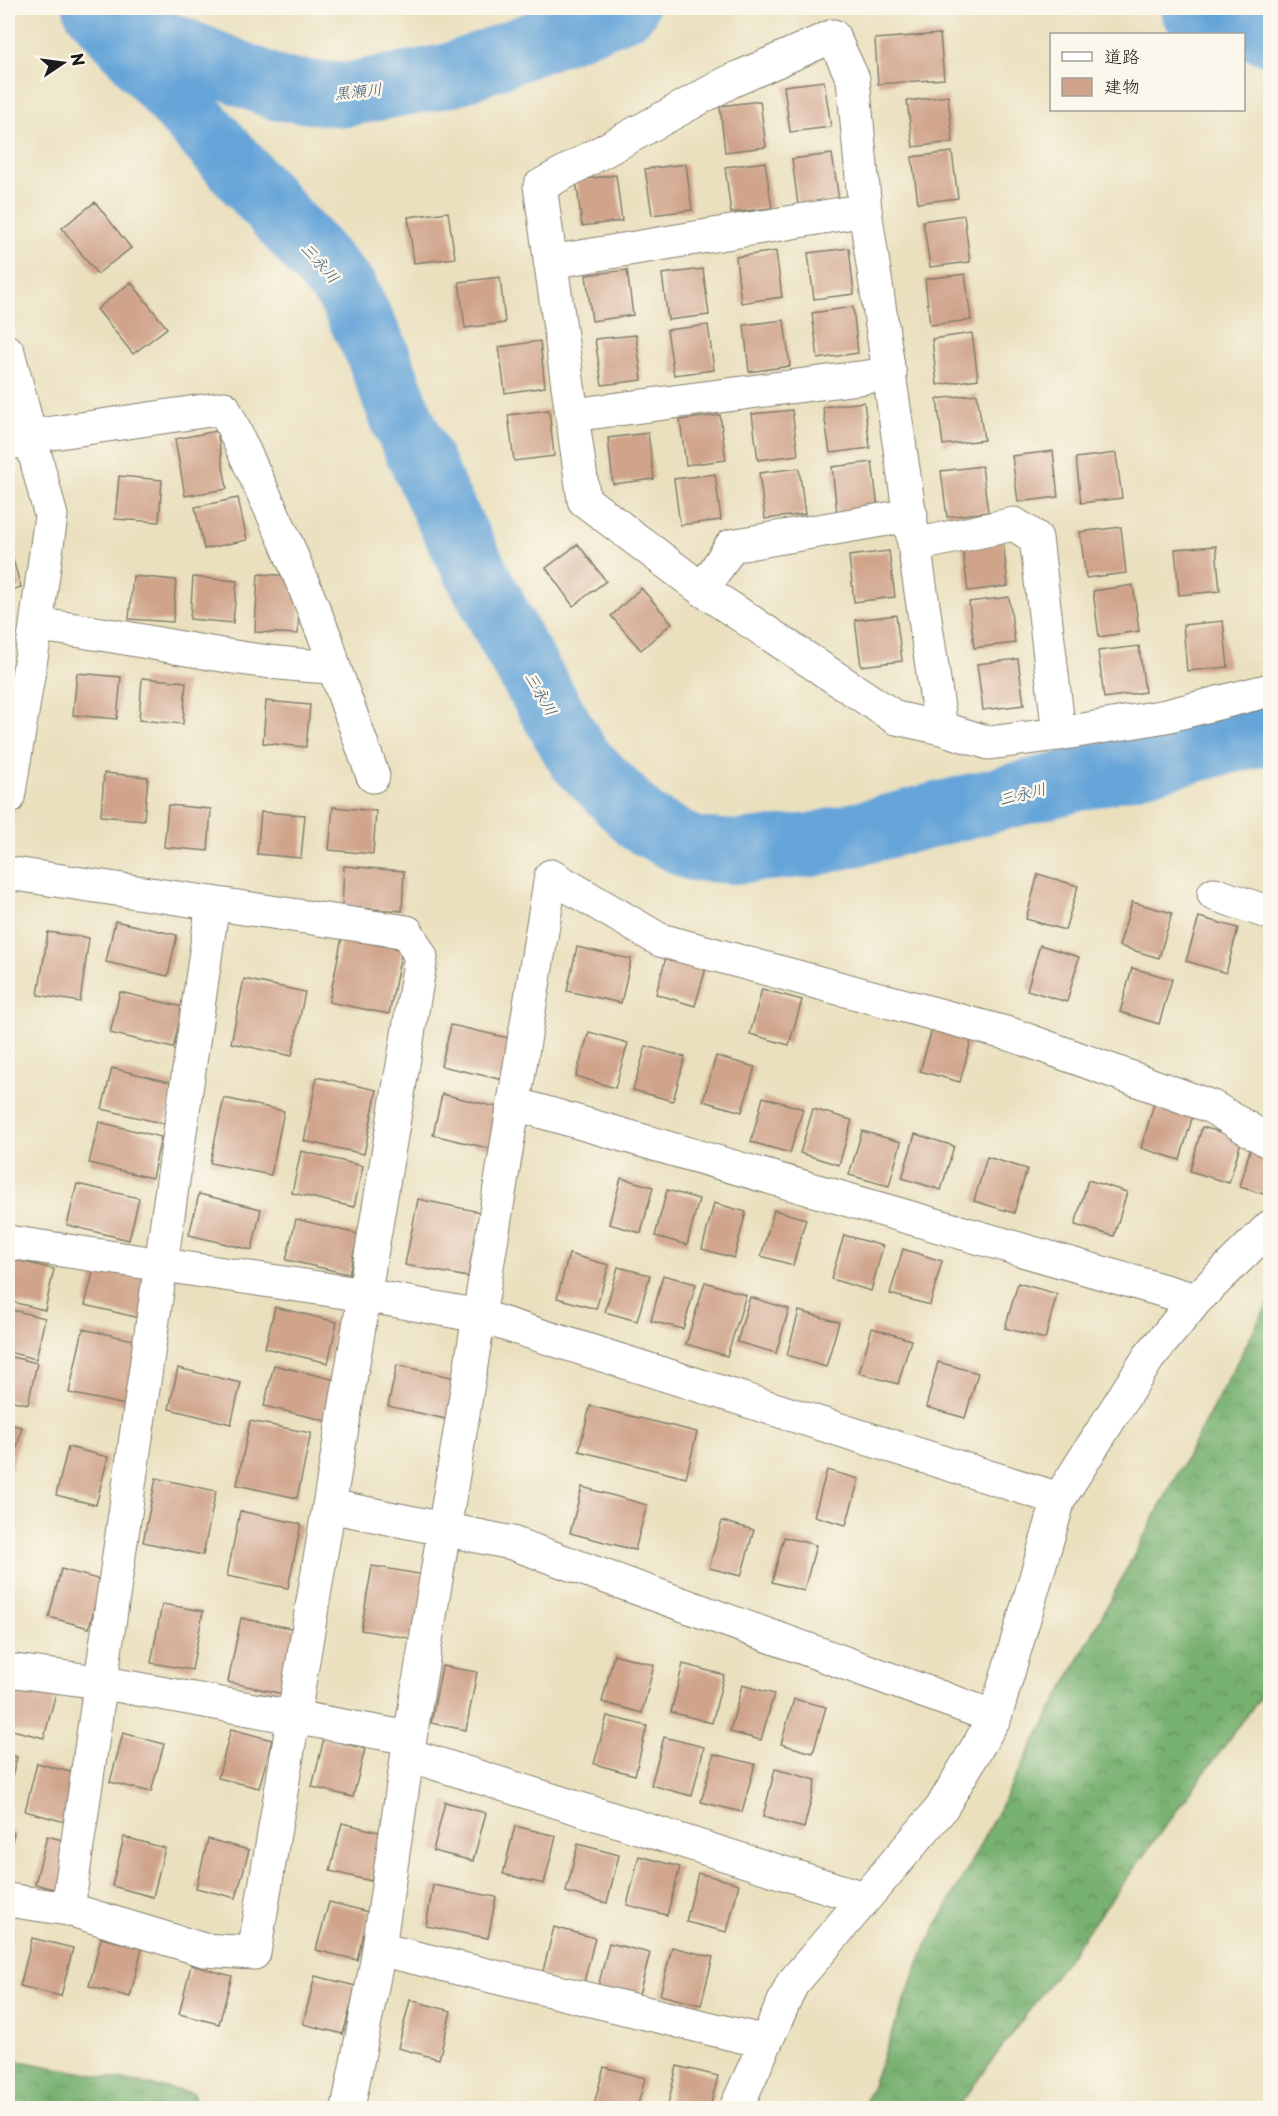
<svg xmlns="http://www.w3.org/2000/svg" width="1278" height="2116" font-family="'Playpen Sans','Klee One',sans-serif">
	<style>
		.forest { fill: url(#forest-crowns); stroke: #4a6646; stroke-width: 1.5 }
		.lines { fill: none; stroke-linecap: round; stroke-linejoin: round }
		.river { stroke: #65a4d8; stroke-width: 64 }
		.building { fill: #d0a48b }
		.minor-casing { stroke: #837e6d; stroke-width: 35 }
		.minor { stroke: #fff; stroke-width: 33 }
		.labels { text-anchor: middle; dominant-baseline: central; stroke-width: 5; stroke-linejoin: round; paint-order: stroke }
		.water-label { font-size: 16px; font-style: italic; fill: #3d5971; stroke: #fbf7ec }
	</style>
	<defs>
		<pattern id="forest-crowns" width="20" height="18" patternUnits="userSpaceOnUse" patternTransform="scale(1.5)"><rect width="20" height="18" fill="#77b170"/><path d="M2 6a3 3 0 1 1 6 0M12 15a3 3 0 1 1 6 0" fill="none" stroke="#618f5b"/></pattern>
	</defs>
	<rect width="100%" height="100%" fill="#fbf7ec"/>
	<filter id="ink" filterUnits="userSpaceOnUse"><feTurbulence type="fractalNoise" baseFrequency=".0167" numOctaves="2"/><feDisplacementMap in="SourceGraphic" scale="12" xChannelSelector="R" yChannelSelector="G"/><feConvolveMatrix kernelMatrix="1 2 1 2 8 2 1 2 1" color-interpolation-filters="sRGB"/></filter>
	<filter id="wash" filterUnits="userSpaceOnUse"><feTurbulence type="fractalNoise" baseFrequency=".008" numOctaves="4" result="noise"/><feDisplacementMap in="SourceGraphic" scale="24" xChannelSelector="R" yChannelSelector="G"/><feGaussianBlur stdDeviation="1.35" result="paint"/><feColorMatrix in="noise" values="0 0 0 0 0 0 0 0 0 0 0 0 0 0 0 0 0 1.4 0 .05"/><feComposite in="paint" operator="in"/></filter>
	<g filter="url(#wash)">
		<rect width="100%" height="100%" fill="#eae0be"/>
		<path class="forest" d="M1270 1300V1684L957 2108H863L925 1948Z
			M8 2059 193 2093 197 2108H8Z"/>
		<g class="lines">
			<path class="river" d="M95 8 346 290 376 350 402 419 442 506 516 649 579 758 642 822 693 849 735 852 812 845 1270 732
				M1192 8 1270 34
				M117 23 279 89 344 95 451 75 626 8"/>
		</g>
		<g id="blocks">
			<path class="building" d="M940 34 944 79 878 84 875 39Z
				M824 81 831 127 790 132 784 86Z
				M948 96 953 142 913 147 907 101Z
				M760 101 766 147 725 152 720 106Z
				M952 152 958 198 918 203 912 157Z
				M832 154 839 200 798 205 792 159Z
				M765 162 772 208 731 213 725 167Z
				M686 164 692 210 652 215 645 169Z
				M616 175 622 221 582 226 576 180Z
				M95 202 131 248 97 274 62 228Z
				M448 212 455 258 414 263 408 217Z
				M964 215 970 262 930 267 923 221Z
				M849 248 854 294 814 299 808 253Z
				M776 251 782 297 741 303 736 257Z
				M703 269 709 315 668 320 662 274Z
				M627 270 633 315 592 321 586 275Z
				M965 274 971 320 930 325 925 279Z
				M500 277 505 323 465 328 459 282Z
				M131 282 167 328 133 354 97 309Z
				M853 307 858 353 818 359 812 313Z
				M784 320 790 366 749 372 744 325Z
				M708 325 714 370 674 375 667 330Z
				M972 333 978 379 937 385 932 339Z
				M636 335 642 380 602 385 595 339Z
				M540 341 545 387 505 393 499 347Z
				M977 394 984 440 943 445 937 399Z
				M864 402 870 448 830 453 823 407Z
				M549 410 554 456 514 461 508 415Z
				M792 410 798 455 758 460 752 414Z
				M720 415 726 460 686 465 680 420Z
				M217 431 227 489 185 496 175 439Z
				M648 433 654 479 613 484 608 438Z
				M1053 451 1058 497 1018 502 1012 456Z
				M1116 453 1122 498 1081 503 1076 458Z
				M872 462 878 508 837 513 832 467Z
				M982 466 988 512 947 517 941 471Z
				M799 468 805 514 765 519 759 473Z
				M715 474 721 520 680 525 674 479Z
				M119 476 162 480 159 522 115 519Z
				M238 498 247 540 204 549 195 507Z
				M1121 527 1126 573 1086 578 1080 532Z
				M1003 540 1008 586 968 591 962 545Z
				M578 544 606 581 573 606 546 568Z
				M1216 546 1220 591 1179 595 1175 549Z
				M889 551 895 597 854 602 849 556Z
				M11 553 21 587 8 591V554Z
				M258 574 300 576 298 634 255 632Z
				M133 576 176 580 173 622 129 619Z
				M193 577 237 581 233 623 190 619Z
				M1133 585 1139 631 1099 637 1093 591Z
				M641 588 672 623 641 650 611 616Z
				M1009 597 1015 643 974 648 969 602Z
				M896 615 902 661 861 666 855 620Z
				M1223 621 1228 667 1187 671 1183 625Z
				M1139 646 1145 692 1104 698 1098 651Z
				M1018 659 1024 705 983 710 977 664Z
				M77 673 121 677 117 719 73 715Z
				M142 678 186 682 183 724 139 720Z
				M266 701 310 705 306 747 263 743Z
				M104 773 148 777 144 820 101 816Z
				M168 805 211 809 208 851 164 847Z
				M333 807 376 811 373 854 329 850Z
				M261 812 305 815 301 858 257 854Z
				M344 866 404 871 402 911 342 907Z
				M1038 874 1078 886 1065 930 1026 919Z
				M1132 902 1172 913 1159 958 1119 946Z
				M1199 917 1238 928 1226 973 1186 961Z
				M115 921 177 935 168 976 106 962Z
				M48 932 89 938 80 1002 38 995Z
				M342 937 402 950 389 1014 329 1002Z
				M1040 945 1079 957 1067 1002 1027 990Z
				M577 947 631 959 621 1003 567 991Z
				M668 950 708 961 695 1006 656 994Z
				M1132 968 1172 979 1159 1024 1120 1012Z
				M244 979 305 992 292 1056 231 1043Z
				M762 989 802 1000 789 1045 750 1034Z
				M120 992 183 1007 173 1048 110 1033Z
				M451 1025 513 1039 504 1080 441 1066Z
				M933 1026 972 1037 960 1082 920 1071Z
				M589 1032 628 1043 615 1088 576 1076Z
				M646 1046 685 1057 673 1101 633 1090Z
				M716 1056 755 1067 742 1112 703 1101Z
				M112 1068 174 1083 165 1124 102 1109Z
				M317 1077 377 1090 364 1154 304 1141Z
				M442 1094 505 1109 496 1150 433 1135Z
				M763 1097 803 1109 790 1153 751 1142Z
				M224 1098 284 1111 271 1175 210 1163Z
				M1154 1104 1193 1115 1180 1160 1141 1148Z
				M813 1109 852 1120 839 1165 800 1153Z
				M99 1122 161 1137 152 1178 89 1163Z
				M1202 1127 1242 1138 1229 1183 1190 1171Z
				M862 1131 901 1142 889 1186 849 1175Z
				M915 1134 954 1146 941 1190 902 1178Z
				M1252 1142 1270 1148V1196L1240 1187Z
				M301 1151 363 1166 354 1207 292 1193Z
				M987 1157 1027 1169 1014 1213 974 1201Z
				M621 1178 653 1187 641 1233 609 1224Z
				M1088 1180 1127 1192 1114 1236 1075 1225Z
				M77 1184 139 1198 129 1240 67 1225Z
				M667 1190 699 1199 687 1245 655 1236Z
				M199 1194 261 1209 252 1250 189 1235Z
				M418 1199 480 1212 468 1277 405 1265Z
				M714 1203 746 1212 734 1258 702 1249Z
				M774 1210 806 1219 793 1265 761 1256Z
				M296 1219 358 1234 349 1274 286 1260Z
				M844 1235 883 1246 871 1291 831 1279Z
				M903 1249 942 1261 930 1305 890 1294Z
				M569 1254 609 1265 596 1309 557 1298Z
				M8 1258 54 1269 45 1310 8 1301Z
				M95 1264 157 1279 148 1320 85 1305Z
				M618 1267 650 1275 637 1321 605 1312Z
				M663 1275 696 1284 683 1329 651 1321Z
				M705 1282 746 1295 727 1356 686 1344Z
				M1018 1283 1057 1294 1045 1339 1005 1328Z
				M750 1297 789 1309 776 1353 737 1342Z
				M275 1307 337 1322 328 1363 265 1348Z
				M8 1309 45 1318 36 1359 8 1352Z
				M799 1311 839 1322 826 1367 787 1355Z
				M872 1328 911 1340 898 1384 859 1373Z
				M83 1329 143 1342 130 1406 69 1393Z
				M8 1356 37 1363 28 1404 8 1400Z
				M938 1362 978 1373 965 1418 926 1407Z
				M274 1365 336 1380 327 1421 264 1406Z
				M397 1365 460 1379 450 1420 388 1406Z
				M178 1368 241 1383 231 1424 169 1409Z
				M590 1406 697 1432 686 1478 579 1451Z
				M250 1421 311 1433 297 1498 237 1485Z
				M8 1424 22 1427 12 1468 8 1467Z
				M68 1447 108 1457 96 1505 56 1495Z
				M827 1470 859 1479 846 1525 814 1516Z
				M156 1478 216 1491 203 1555 143 1542Z
				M582 1487 647 1505 635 1550 570 1533Z
				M8 1495 12 1496 8 1513Z
				M240 1511 301 1524 288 1588 227 1576Z
				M722 1521 754 1530 741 1576 709 1568Z
				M784 1537 816 1545 804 1591 772 1582Z
				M372 1566 431 1576 420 1640 361 1630Z
				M61 1569 101 1580 89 1628 49 1617Z
				M162 1604 203 1611 192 1670 151 1663Z
				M241 1618 301 1630 288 1695 228 1682Z
				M614 1654 654 1665 642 1713 602 1702Z
				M683 1664 724 1675 712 1723 671 1712Z
				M442 1666 477 1672 466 1730 431 1723Z
				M16 1679 57 1689 44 1738 8 1729V1712Z
				M742 1685 774 1694 761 1740 730 1732Z
				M794 1699 826 1707 813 1753 781 1744Z
				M607 1716 647 1726 635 1775 594 1764Z
				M231 1729 272 1740 259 1788 218 1778Z
				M123 1733 164 1744 151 1792 110 1782Z
				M664 1737 704 1747 692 1796 651 1785Z
				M324 1738 365 1749 353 1797 312 1787Z
				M8 1754 17 1757 8 1792Z
				M714 1754 755 1764 742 1812 701 1802Z
				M37 1763 77 1774 65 1822 25 1811Z
				M775 1769 816 1780 804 1828 763 1817Z
				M445 1802 486 1813 473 1861 433 1851Z
				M342 1823 383 1833 371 1881 330 1871Z
				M515 1826 556 1836 544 1884 503 1874Z
				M8 1831 14 1833 8 1857Z
				M47 1836 88 1847 76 1895 35 1884Z
				M124 1837 165 1848 153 1897 112 1886Z
				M208 1839 249 1850 236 1898 196 1888Z
				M578 1844 619 1855 607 1903 566 1892Z
				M639 1856 680 1867 667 1915 627 1905Z
				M698 1873 739 1884 727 1932 686 1922Z
				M433 1885 496 1897 488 1938 426 1926Z
				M329 1902 369 1912 357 1960 316 1950Z
				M554 1927 595 1938 583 1986 542 1975Z
				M8 1928 14 1930 8 1954Z
				M32 1938 73 1948 61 1996 20 1986Z
				M101 1938 142 1948 130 1997 89 1986Z
				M609 1943 650 1953 637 2002 597 1991Z
				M672 1947 713 1957 701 2005 660 1995Z
				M191 1965 232 1976 219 2024 179 2014Z
				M315 1976 356 1986 343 2034 303 2024Z
				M410 2000 451 2011 439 2059 398 2048Z
				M677 2066 718 2076 710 2108H667Z
				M604 2067 645 2078 637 2108H593Z"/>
		</g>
	</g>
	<g filter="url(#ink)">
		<use href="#blocks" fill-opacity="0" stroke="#837e6d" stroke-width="1.5"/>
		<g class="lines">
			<g class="minor-casing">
				<path id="minor" d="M550 262 865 210
					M8 352 51 516 34 640 8 798
					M572 415 890 374
					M8 444 32 436 224 408 285 540 327 642 334 667 373 776
					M915 545 1014 524 1036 538 1059 734
					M703 590 731 546 911 515
					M36 625C136 635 233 664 334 667
					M941 728 865 210 853 79 833 36 729 82 540 186 584 500 703 590 896 718 941 728 989 743 1059 734 1166 716 1270 690
					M8 873 407 932 421 957 254 1953 204 1950 68 1909 8 1900
					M1214 894 1270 913
					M515 1104 1196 1300
					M8 1242 365 1295 479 1316 1059 1499
					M330 1506 512 1543 995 1717
					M8 1670 99 1682 410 1738
					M409 1755 863 1898
					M68 1909 213 903
					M379 1949 766 2042
					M348 2108 377 1961 410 1738 551 876 660 940 1013 1035 1212 1107 1270 1142
					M736 2108 792 1984 941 1809 995 1717 1059 1499 1149 1357 1196 1300 1270 1227"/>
			</g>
			<use href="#minor" class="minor"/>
		</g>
	</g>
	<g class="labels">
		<g class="water-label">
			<text transform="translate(358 90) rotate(-6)">黒瀬川</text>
			<text transform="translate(321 262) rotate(48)">三永川</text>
			<text transform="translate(542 693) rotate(60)">三永川</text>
			<text transform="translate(1022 793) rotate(-14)">三永川</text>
		</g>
	</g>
	<rect width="1278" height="2116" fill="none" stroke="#fbf7ec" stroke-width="30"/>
	<rect x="1050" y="33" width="195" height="78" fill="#fbf7ec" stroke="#a29f99" stroke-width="1.5"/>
	<rect x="1062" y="52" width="30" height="9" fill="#ffffff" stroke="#a29f99" stroke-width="1.5"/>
	<text x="1104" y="63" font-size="18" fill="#1c1c1c">道路</text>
	<rect x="1062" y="78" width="30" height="18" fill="#d0a48b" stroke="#a29f99" stroke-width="1.5"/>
	<text x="1104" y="93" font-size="18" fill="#1c1c1c">建物</text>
	<g transform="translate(63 63) rotate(77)" stroke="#fbf7ec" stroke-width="4.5" paint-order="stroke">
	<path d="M0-4.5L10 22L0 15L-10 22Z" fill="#1c1c1c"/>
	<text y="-9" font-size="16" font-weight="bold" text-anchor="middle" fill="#1c1c1c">N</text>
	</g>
</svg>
